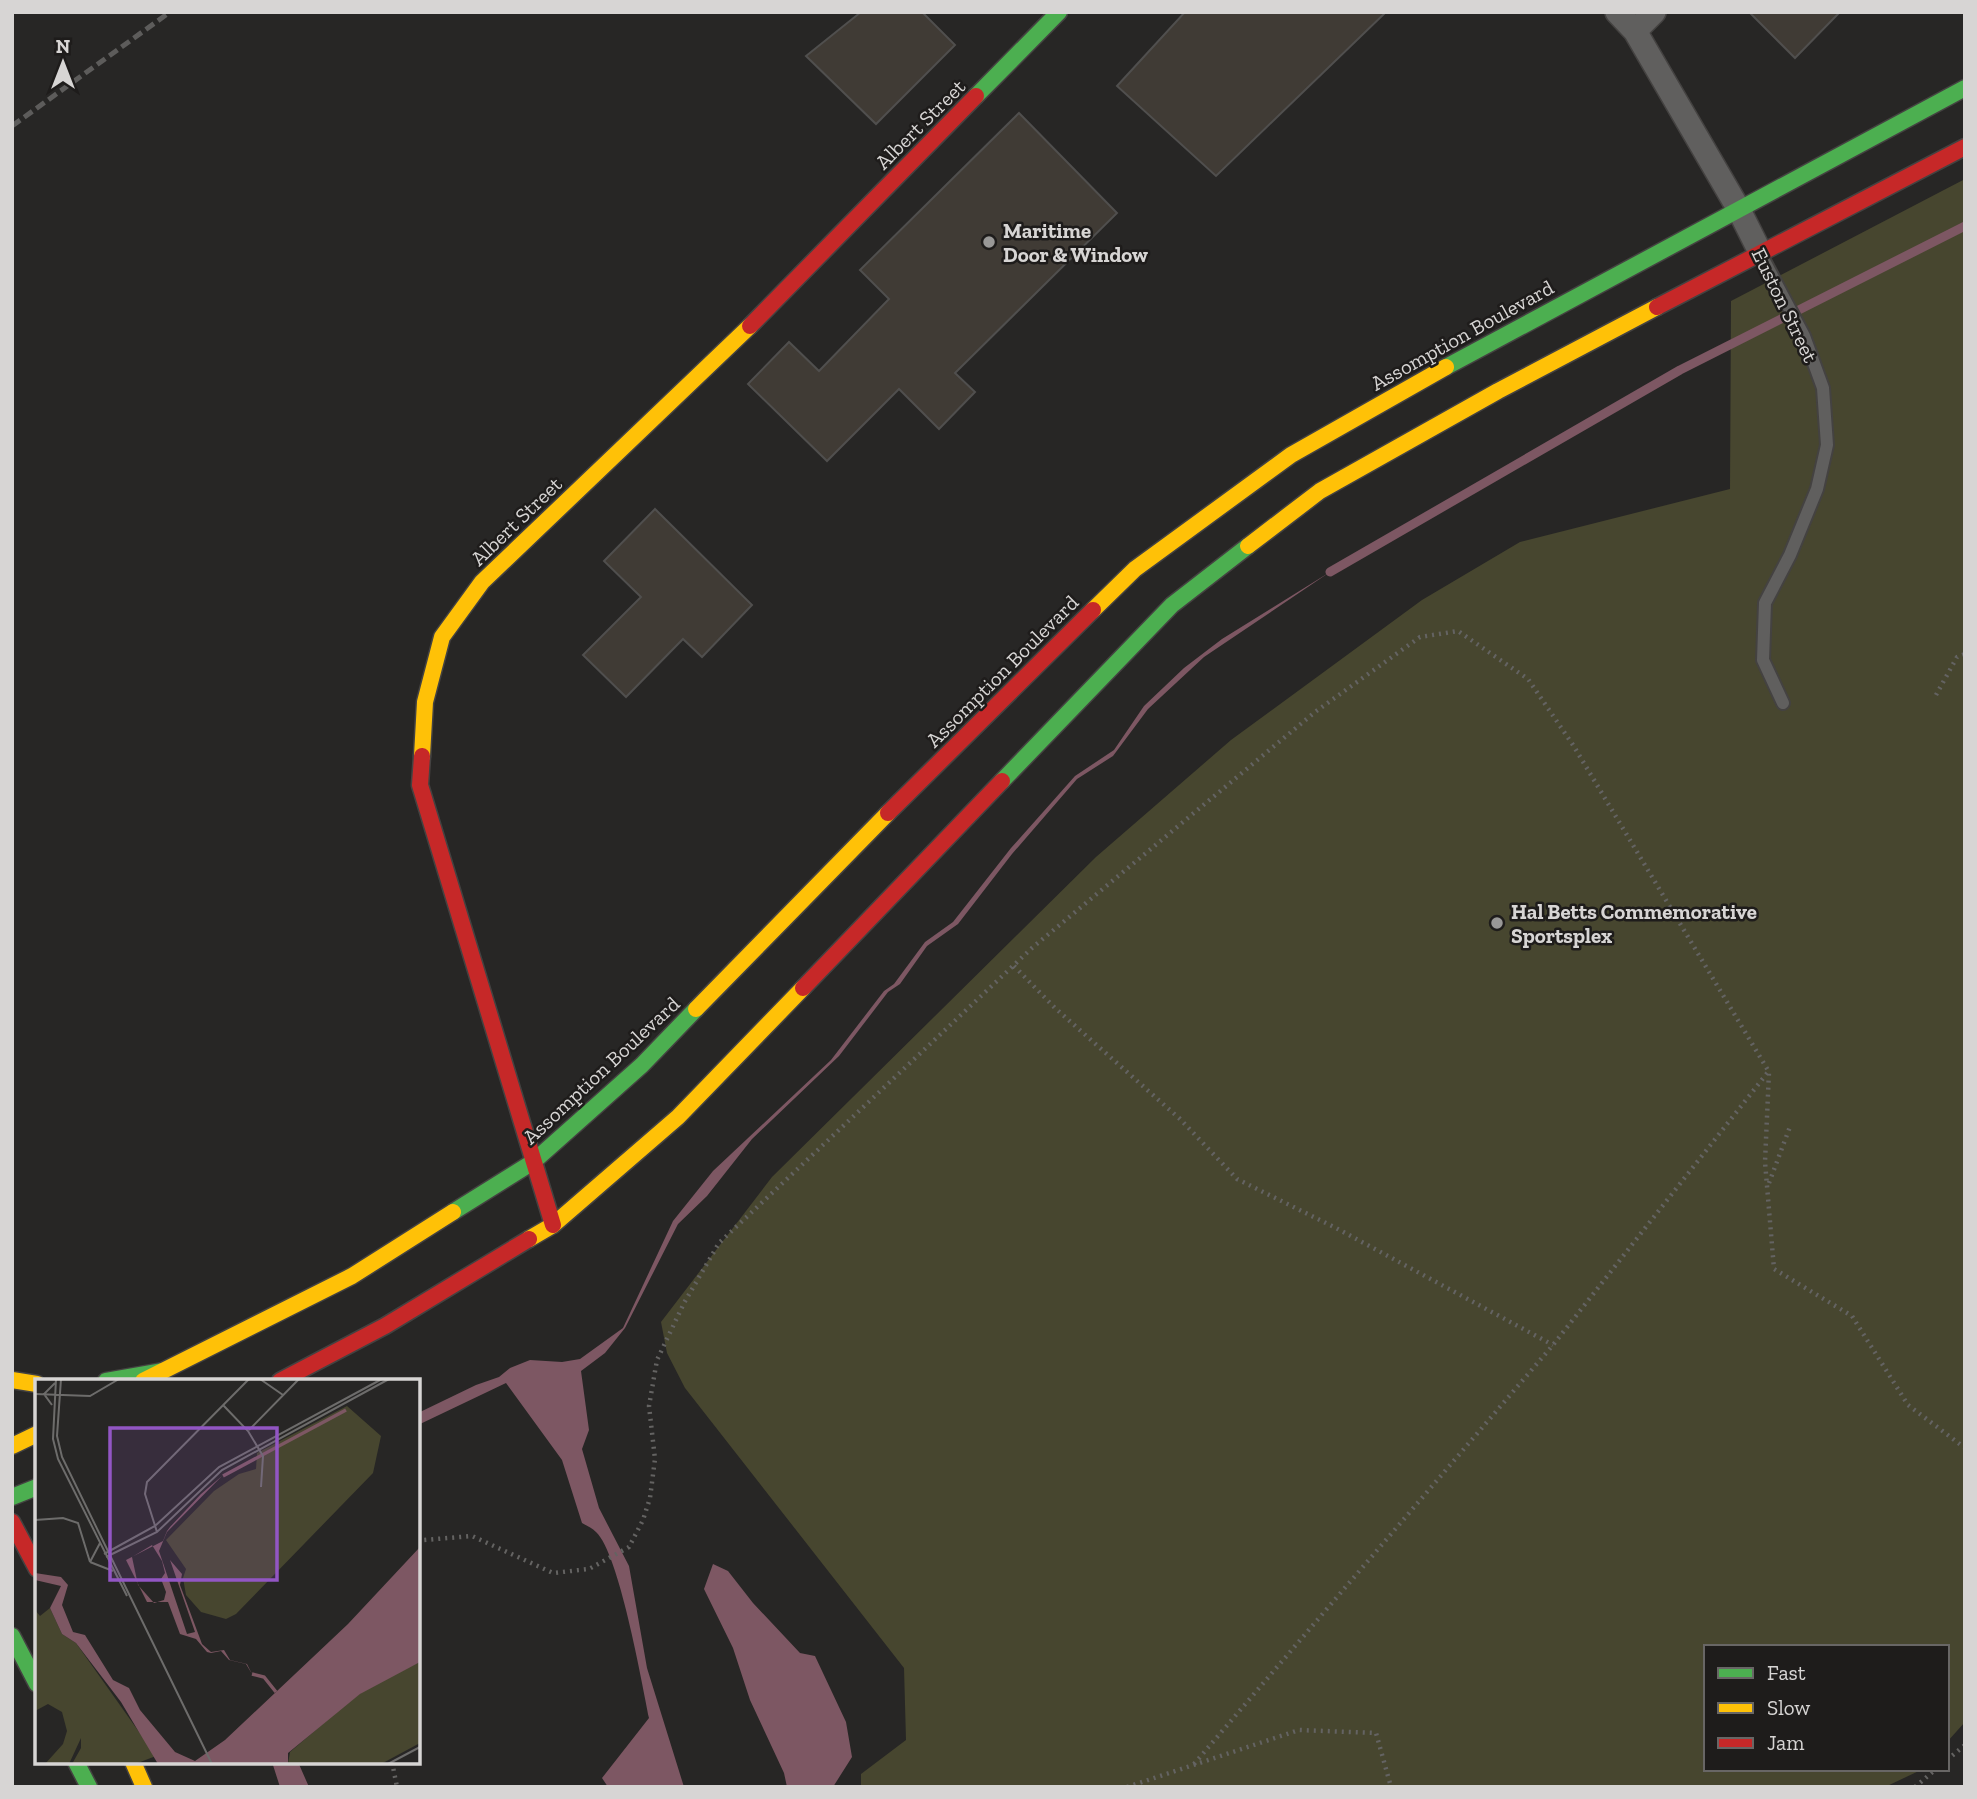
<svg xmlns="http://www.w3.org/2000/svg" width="1977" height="1799" font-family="'Zilla Slab',serif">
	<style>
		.green { fill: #47462f }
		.water { fill: #7d5763 }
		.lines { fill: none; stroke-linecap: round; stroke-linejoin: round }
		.stream { stroke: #7d5763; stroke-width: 9 }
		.building { fill: #403b35; stroke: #504f4e; stroke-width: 2 }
		.lane-casing { stroke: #444241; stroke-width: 16 }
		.street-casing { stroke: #444241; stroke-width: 26 }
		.fast-casing { stroke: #444241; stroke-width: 19 }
		.slow-casing { stroke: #444241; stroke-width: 19 }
		.jam-casing { stroke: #444241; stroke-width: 19 }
		.path { stroke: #646362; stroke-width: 4.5; stroke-dasharray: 2 5; stroke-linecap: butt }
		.lane { stroke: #605f5e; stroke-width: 12 }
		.street { stroke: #605f5e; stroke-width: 23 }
		.fast { stroke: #4caf50; stroke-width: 16 }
		.slow { stroke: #ffc107; stroke-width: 16 }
		.jam { stroke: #c62828; stroke-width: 16 }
		.rail { stroke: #5d5c5b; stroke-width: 5; stroke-dasharray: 10 5; stroke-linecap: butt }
		.poi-dot { fill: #999897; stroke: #1e1c1b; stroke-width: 2.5 }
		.labels { text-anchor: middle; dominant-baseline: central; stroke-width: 5; stroke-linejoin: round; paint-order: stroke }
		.street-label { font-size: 21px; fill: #d7d5d4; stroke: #1e1c1b }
		.poi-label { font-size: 21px; font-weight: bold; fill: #d7d5d4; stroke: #1e1c1b; text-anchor: start }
		.inset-river { fill: none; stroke: #7d5763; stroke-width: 3.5 }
		.inset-road { fill: none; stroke: #6d6c6b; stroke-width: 2 }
		.view { fill: #9256c4; fill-opacity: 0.15; stroke: #9256c4; stroke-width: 3.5 }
		.inset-edge { fill: none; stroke: #d7d5d4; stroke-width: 3.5 }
	</style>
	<rect width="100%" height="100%" fill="#272625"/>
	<path class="green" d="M1965 179V1722L1947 1742V1647H1706V1769H1923L1885 1787H861V1774L906 1740 904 1668 685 1388 667 1353 661 1322 772 1177 1096 857 1231 740 1422 600 1520 542 1730 489 1731 301Z"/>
	<path class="water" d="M1330 572 1204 657 1148 709 1113 756 1077 779 1012 854 958 924 927 946 900 984 888 992 839 1056 752 1139 707 1196 678 1224 625 1328 605 1353 581 1371 589 1430 582 1449 599 1508 629 1566 647 1668 684 1787H608L602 1778 649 1718C642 1683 619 1553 596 1532 592 1528 587 1526 582 1523L562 1460 506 1383 418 1425V1413L476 1385 499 1377 510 1368 530 1360 562 1362 580 1359 623 1328 673 1221 713 1171 831 1060 884 991 894 984 925 942 953 922 1011 848 1075 776 1114 750 1144 706 1184 668 1222 639Z
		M713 1564 728 1571 753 1603 800 1653 815 1656 846 1722 852 1757 833 1787H787L784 1773 750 1700 733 1648 704 1589Z
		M272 1762H298L309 1787H280Z"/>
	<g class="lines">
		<path class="stream" d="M1330 572 1680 370 1965 226"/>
	</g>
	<path class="building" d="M861 12H922L955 45 876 124 806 56Z
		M1185 12H1386L1216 176 1117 86Z
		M1749 12H1840L1795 58Z
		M1019 113 1117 213 955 373 975 392 939 429 899 389 827 461 748 384 789 342 819 371 889 299 860 270Z
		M655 509 752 605 702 657 683 639 626 697 583 655 641 597 604 561Z"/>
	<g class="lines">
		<g class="lane-casing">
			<path id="lane" d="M1761 255 1804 336 1823 388 1827 445 1817 489 1790 555 1765 603 1763 660 1783 703"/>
		</g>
		<g class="street-casing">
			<path id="street" d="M1617 12 1635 31 1738 208 1760 252
				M1635 31 1654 12"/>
		</g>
		<g class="fast-casing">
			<path id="fast" d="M976 96 1059 12
				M1446 367 1965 88
				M1002 781 1172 605 1248 546
				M453 1212 533 1162 642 1065 696 1009
				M106 1381 163 1371
				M12 1497 37 1487
				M12 1636 37 1684
				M76 1762 89 1787"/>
		</g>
		<g class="slow-casing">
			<path id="slow" d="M1248 546 1320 491 1498 391 1657 307
				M1093 610 1135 569 1291 455 1446 367
				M422 756 425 702 442 637 482 582 750 326
				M696 1009 888 813
				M529 1239 553 1225 678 1117 803 988
				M12 1380 37 1384
				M143 1381 352 1276 453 1212
				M12 1446 37 1434
				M133 1762 144 1787"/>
		</g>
		<g class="jam-casing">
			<path id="jam" d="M1657 307 1965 147
				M750 326 976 96
				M422 756 420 785 553 1225
				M888 813 1093 610
				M803 988 1002 781
				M280 1381 385 1326 529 1239
				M12 1522 37 1569"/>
		</g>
		<path class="path" d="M1936 695 1957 657 1965 654
			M1014 966 1055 1008 1180 1119 1237 1179 1336 1228 1553 1345
			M1769 1183 1791 1124
			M418 1543 424 1540 472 1536 553 1573 589 1569 629 1547 643 1520 650 1498 655 1459 649 1406 657 1360 684 1303 719 1243 1032 948 1315 712 1420 637 1458 631 1528 679 1573 745 1769 1072 1765 1162 1774 1269 1852 1316 1908 1405 1965 1448
			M1947 1760 1965 1745
			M392 1762 397 1787
			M1194 1764 1553 1345 1768 1072
			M1127 1787 1299 1730 1376 1733 1391 1787
			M1915 1787 1936 1769"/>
		<use href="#lane" class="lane"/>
		<use href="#street" class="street"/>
		<use href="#fast" class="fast"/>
		<use href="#slow" class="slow"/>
		<use href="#jam" class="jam"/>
		<path class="rail" d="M12 126 170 12"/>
	</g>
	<g class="poi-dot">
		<circle cx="989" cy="242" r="7"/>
		<circle cx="1497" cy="923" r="7"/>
	</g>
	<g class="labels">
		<g class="street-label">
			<text transform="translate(920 124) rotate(-45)">Albert Street</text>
			<text transform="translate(1785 305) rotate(64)">Euston Street</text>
			<text transform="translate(1462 335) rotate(-29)">Assomption Boulevard</text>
			<text transform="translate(516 521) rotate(-44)">Albert Street</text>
			<text transform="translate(1002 671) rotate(-45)">Assomption Boulevard</text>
			<text transform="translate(601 1070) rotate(-43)">Assomption Boulevard</text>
		</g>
		<g class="poi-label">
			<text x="1003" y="230">Maritime<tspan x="1003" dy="24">Door &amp; Window</tspan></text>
			<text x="1511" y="911">Hal Betts Commemorative<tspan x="1511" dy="24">Sportsplex</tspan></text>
		</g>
	</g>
	<g transform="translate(35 1379)">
		<rect width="385" height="385" fill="#272625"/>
		<path d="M312 27 346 57 338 94 201 235 191 240 166 233 151 216 148 199 151 190 131 161 179 112 204 95 221 90 222 74ZM15 229 27 255 41 264 121 377 100 385H37L46 369V359L34 385H10L28 365 32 352 27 333 13 325 0 332V231L5 237ZM385 283V364L346 385H253L255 373 303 332 336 306Z" fill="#47462f"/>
		<path d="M187 97 132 153 124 172 152 255 160 253 135 181 147 195 145 206 167 265 176 273 189 271 195 281 212 285 217 295 211 285 194 281 186 272 176 274 172 273 161 260 145 255 133 223H112L91 181 128 162 132 152 135 148 166 115ZM117 166 127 182 130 194 126 200 131 213 129 221 119 224 103 206 97 178ZM385 168V283L325 315 253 374V385H123L86 323 41 264 27 255 15 229 26 207 0 201V194L26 198 33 206 27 226 38 253 50 256 78 301 94 309 105 331 140 373 160 382 190 361 313 245Z" fill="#7d5763" fill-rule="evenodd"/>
		<path class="inset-river" d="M188 97 311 31M217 295 229 298 241 313"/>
		<path class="inset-road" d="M21 0 18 60 23 80 92 217M26 0 22 57 27 78 177 385M225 0 248 16M0 15 55 17 84 0M17 26 9 15 20 4M188 26 213 52 228 77 226 108M214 51 264 0M0 141 28 139 43 144 55 183M122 153 110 115 112 103 214 0M69 175 120 147 184 88 347 0M71 178 122 153 187 91 354 0M55 183 78 192M55 183 65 164M353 385 385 368"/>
		<path class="view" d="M75 49H242V201H75Z"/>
		<rect width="385" height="385" class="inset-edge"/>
	</g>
	<rect width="1977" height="1799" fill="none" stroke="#d7d5d4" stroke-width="28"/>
	<rect x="1704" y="1645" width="245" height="126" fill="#1e1c1b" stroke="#686665" stroke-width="2"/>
	<rect x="1718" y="1668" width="35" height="10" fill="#4caf50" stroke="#686665" stroke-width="2"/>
	<text x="1767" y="1680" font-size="21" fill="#d7d5d4">Fast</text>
	<rect x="1718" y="1703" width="35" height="10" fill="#ffc107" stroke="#686665" stroke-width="2"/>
	<text x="1767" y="1715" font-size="21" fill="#d7d5d4">Slow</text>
	<rect x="1718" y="1738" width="35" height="10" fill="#c62828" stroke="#686665" stroke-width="2"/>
	<text x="1767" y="1750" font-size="21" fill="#d7d5d4">Jam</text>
	<g transform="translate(63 63)" stroke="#1e1c1b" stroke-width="5" paint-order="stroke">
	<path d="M0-5L12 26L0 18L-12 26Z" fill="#d7d5d4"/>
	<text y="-10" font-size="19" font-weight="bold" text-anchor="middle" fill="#d7d5d4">N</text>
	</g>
</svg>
